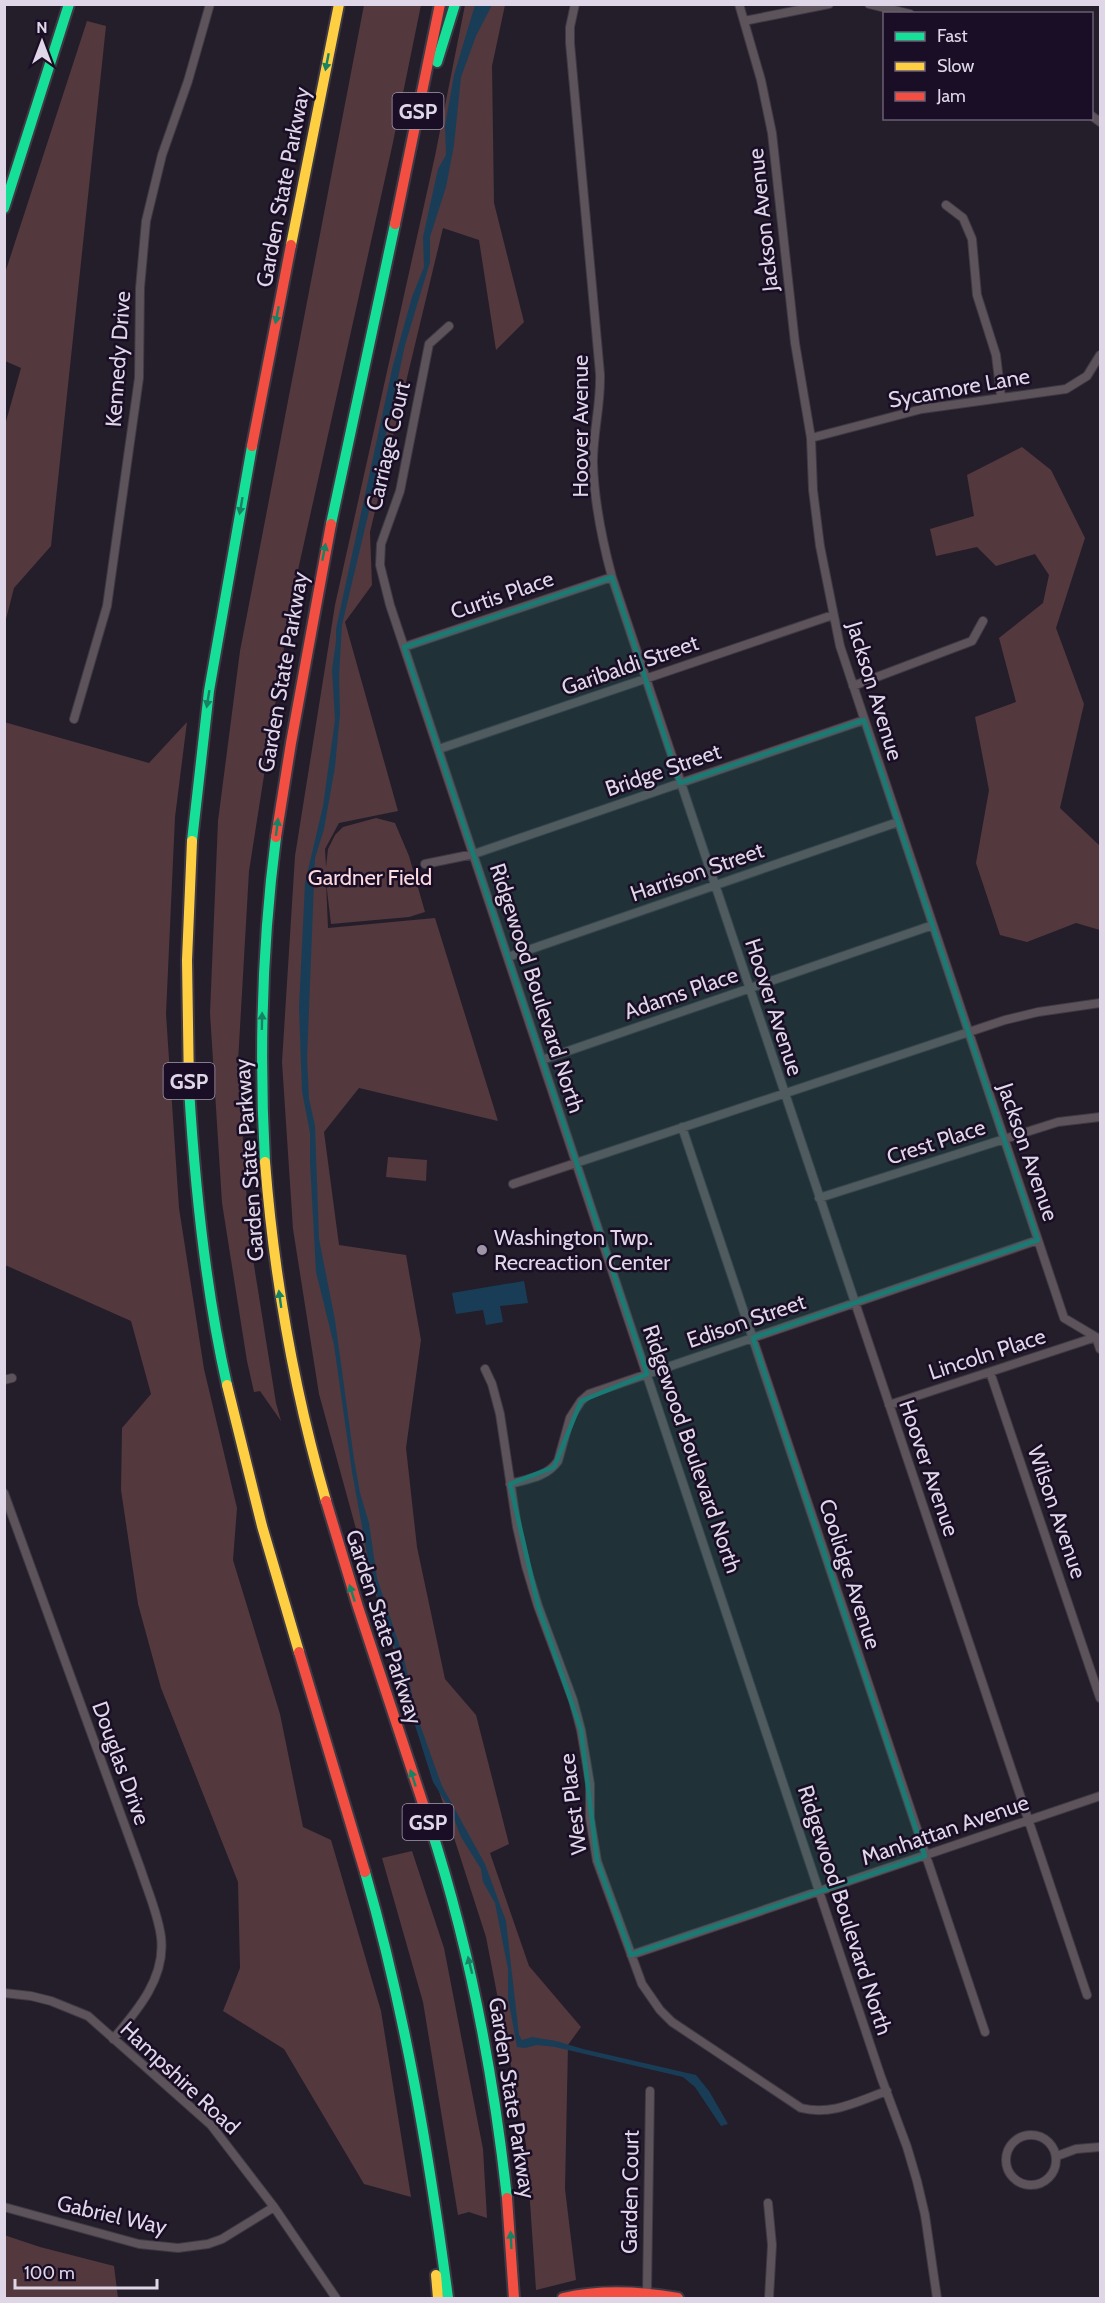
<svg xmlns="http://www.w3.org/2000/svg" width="1105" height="2303" font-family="Cabin,sans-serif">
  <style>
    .green { fill: #53383d }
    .water { fill: #1a3d57 }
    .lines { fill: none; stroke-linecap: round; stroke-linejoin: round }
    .street-casing { stroke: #3e3944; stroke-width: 10 }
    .fast-casing { stroke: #3e3944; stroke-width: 14 }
    .slow-casing { stroke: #3e3944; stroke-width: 14 }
    .jam-casing { stroke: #3e3944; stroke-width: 14 }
    .street { stroke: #5d535a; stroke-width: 8 }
    .fast { stroke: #16e098; stroke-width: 10 }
    .slow { stroke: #ffcf43; stroke-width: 10 }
    .jam { stroke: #f24e42; stroke-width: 10 }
    .oneway { fill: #188265 }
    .marked { fill: #197b74; fill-opacity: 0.2; stroke: #197b74; stroke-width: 4.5; stroke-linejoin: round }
    .poi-dot { fill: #9e96a6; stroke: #1a0e26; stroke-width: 2 }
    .labels { text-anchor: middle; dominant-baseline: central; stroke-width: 5; stroke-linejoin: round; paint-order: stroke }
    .shield { fill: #1a0e26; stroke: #a49bae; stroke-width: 1.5 }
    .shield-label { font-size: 21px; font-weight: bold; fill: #dfd7e8 }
    .street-label { font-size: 22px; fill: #dfd7e8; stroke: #1a0e26 }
    .park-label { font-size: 22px; fill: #fcdade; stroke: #1a0e26 }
    .poi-label { font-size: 22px; fill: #dfd7e8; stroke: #1a0e26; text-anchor: start }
  </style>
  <rect width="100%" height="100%" fill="#241e2a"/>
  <!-- green -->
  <path class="green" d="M 364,5 L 421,5 L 392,147 L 292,597 L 249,871 L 238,1062 L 249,1234 L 276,1403 L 281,1421 L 260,1391 L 254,1392 L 247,1361 L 222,1203 L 210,1013 L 218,821 L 240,651 Z
    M 465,5 L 505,5 L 492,66 L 494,203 L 524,322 L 496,350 L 479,240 L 443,228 L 370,532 L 372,585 L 345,622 L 398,811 L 339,823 L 325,849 L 326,867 L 328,849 L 335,835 L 343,827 L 376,818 L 395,823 L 409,856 L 425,912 L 409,917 L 331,924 L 326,882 L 328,928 L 435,918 L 498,1121 L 359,1088 L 324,1132 L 339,1245 L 406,1255 L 421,1340 L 406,1448 L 417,1547 L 445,1679 L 476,1715 L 509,1844 L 490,1853 L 529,1966 L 581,2027 L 568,2045 L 565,2189 L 576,2280 L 536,2290 L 526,2144 L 486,1937 L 364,1558 L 319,1394 L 293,1229 L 282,1062 L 295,856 L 335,605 L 435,156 Z
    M 87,21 L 106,26 L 51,546 L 14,588 L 5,623 L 5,425 L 21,368 L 5,361 L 5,273 Z
    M 1022,447 L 1051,470 L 1085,538 L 1056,628 L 1084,704 L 1060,808 L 1100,846 L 1100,930 L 1076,923 L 1027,942 L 1000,935 L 976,863 L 989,790 L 975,717 L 1016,702 L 999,638 L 1043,603 L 1049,575 L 1035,554 L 996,566 L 977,547 L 936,556 L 930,529 L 974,516 L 967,475 Z
    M 4,722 L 149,763 L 187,722 L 175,817 L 166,1014 L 179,1208 L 204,1369 L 237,1508 L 233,1560 L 280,1714 L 303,1827 L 331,1840 L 381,2011 L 411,2197 L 364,2184 L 284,2049 L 223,2011 L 240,1968 L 238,1882 L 161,1688 L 138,1604 L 121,1490 L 122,1428 L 151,1394 L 131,1321 L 5,1265 Z
    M 388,1157 L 427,1160 L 426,1181 L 386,1177 Z
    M 412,1851 L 444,1948 L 483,2149 L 487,2218 L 469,2212 L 458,2215 L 423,2002 L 382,1858 Z
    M 4,2235 L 40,2247 L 114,2266 L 118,2298 L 5,2298 Z"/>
  <!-- water -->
  <path class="water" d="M 475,5 L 492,5 L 476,36 L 461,77 L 454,145 L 446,187 L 430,237 L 430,262 L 405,345 L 375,486 L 342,625 L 339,676 L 340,714 L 335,767 L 324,829 L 315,858 L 307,1059 L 309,1099 L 315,1126 L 319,1239 L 335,1320 L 354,1459 L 360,1493 L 369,1523 L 377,1578 L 404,1659 L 417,1716 L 434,1764 L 442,1786 L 485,1864 L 506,1921 L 519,2035 L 522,2040 L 532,2037 L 556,2041 L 583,2049 L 696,2075 L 709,2091 L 728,2124 L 721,2126 L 695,2087 L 683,2077 L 555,2047 L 537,2045 L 525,2048 L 517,2047 L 508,1998 L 508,1969 L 495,1903 L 483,1882 L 481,1869 L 461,1837 L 451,1811 L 433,1782 L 408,1703 L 402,1669 L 372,1581 L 352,1472 L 334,1345 L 316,1272 L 310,1162 L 310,1133 L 302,1091 L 299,1007 L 305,883 L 323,806 L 335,720 L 332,670 L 336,641 L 336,629 L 393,365 L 412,297 L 424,267 L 423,237 L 438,169 L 446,155 L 445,126 L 454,75 Z
    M 524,1281 L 528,1303 L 500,1306 L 503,1322 L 486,1325 L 483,1310 L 456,1314 L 452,1293 Z"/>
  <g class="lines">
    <defs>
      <path id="street" d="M 575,4 L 570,27 L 570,43 L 600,374 C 601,405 593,432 593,462 C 594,500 602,540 612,577 L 1087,1995
        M 739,4 L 761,80 L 772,133 L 795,343 L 811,438 L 813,490 L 820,546 L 840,646 L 1064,1318 L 1096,1337 L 1100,1349
        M 869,4 L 910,14
        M 744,21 L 829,4
        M 1092,116 L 1100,122
        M 946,205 L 963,218 L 972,239 L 977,295 L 996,355 L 1001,397
        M 449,326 L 429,344 L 400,491 L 381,544 L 380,565 L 390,605 L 881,2077 L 907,2147 L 917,2181 L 925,2215 L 937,2298
        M 811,438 L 922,409 L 1066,389 L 1087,376 L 1100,355
        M 404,647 L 612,577
        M 853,686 L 972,641 L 983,621
        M 74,719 L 107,606 L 139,378 L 140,288 L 146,221 L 162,155 L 188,81 L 210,4
        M 439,749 L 833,615
        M 425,864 L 474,854 L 864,720
        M 508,957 L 898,822
        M 542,1060 L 933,925
        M 682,1127 L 985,2032
        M 513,1184 L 1005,1020 L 1038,1012 L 1100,1003
        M 819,1198 L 1058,1122 L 1100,1117
        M 485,1369 L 492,1384 L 500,1414 L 517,1527 L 526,1566 L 538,1606 L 573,1700 L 581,1730 L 590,1784 L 590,1818 L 597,1861 L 642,1984 L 660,2010 L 672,2022 L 801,2108 C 832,2116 858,2101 887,2091
        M 990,1372 L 1100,1698
        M 4,1380 L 12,1378
        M 889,1405 L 1096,1337
        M 510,1484 C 528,1479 547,1477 558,1461 L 570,1418 L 581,1401 L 589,1394 L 1038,1240
        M 4,1493 L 141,1870 C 148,1892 158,1914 161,1937 C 166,1977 138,2010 113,2039
        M 631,1955 L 1100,1796
        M 4,1993 L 31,1996 L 51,2001 L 88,2016 L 211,2125 L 274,2207 L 336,2298
        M1006 2160a25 25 0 1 1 50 0a25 25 0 1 1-50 0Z
        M 1057,2156 L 1076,2149 L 1100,2147
        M 768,2203 L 772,2245 L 769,2298
        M 4,2207 L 139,2244 L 178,2248 L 208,2244 L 222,2239 L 274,2207
        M 647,2293 L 650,2091"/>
      <path id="fast" d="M 437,62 L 455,4
        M 4,208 L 69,4
        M 331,524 L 395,224
        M 192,841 L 209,691 L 252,446
        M 189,1088 C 195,1188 205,1288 227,1385
        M 265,1162 C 259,1053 262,945 276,837
        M 429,1822 C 469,1945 493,2070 507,2198
        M 365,1872 C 405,2012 429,2154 448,2298"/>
      <path id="slow" d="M 291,245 L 339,4
        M 189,1088 L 187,960 L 192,841
        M 265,1162 C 274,1277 294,1390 326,1501
        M 227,1385 L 262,1526 L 299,1652
        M 436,2275 L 438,2298"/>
      <path id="jam" d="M 395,224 L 440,4
        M 252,446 L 291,245
        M 276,837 L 291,743 L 331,524
        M 326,1501 L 358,1607 L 429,1822
        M 299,1652 L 365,1872
        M 507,2198 L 514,2298
        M 563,2298 C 602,2289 639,2291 678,2298"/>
    </defs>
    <!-- street casing -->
    <use href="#street" class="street-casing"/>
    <!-- fast casing -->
    <use href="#fast" class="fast-casing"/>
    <!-- slow casing -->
    <use href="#slow" class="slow-casing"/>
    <!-- jam casing -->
    <use href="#jam" class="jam-casing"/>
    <!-- street -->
    <use href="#street" class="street"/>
    <!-- fast -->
    <use href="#fast" class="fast"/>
    <!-- slow -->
    <use href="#slow" class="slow"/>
    <!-- jam -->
    <use href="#jam" class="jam"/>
  </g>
  <!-- one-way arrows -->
  <defs><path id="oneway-solid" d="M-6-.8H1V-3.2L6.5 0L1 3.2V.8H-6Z" transform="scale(1.5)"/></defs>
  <g class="oneway">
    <use href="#oneway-solid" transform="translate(327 62) rotate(101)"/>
    <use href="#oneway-solid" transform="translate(277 315) rotate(101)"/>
    <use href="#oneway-solid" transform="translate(241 506) rotate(100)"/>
    <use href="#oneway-solid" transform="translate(324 552) rotate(-79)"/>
    <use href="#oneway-solid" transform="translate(208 699) rotate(99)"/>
    <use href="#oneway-solid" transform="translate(277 827) rotate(-83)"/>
    <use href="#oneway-solid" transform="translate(262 1021) rotate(-89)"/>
    <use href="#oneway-solid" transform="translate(280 1299) rotate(-98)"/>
    <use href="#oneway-solid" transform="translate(352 1593) rotate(-108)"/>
    <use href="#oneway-solid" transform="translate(413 1778) rotate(-108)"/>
    <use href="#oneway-solid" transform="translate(470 1965) rotate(-104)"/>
    <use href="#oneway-solid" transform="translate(511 2240) rotate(-93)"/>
  </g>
  <!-- marked area -->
  <path class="marked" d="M 612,577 L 680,783 L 864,720 L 1038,1240 L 753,1338 L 925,1856 L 631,1955 L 597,1861 L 581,1730 L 538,1606 L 510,1484 L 554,1467 L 581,1401 L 647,1374 L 404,647 Z"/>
  <!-- markers -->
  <circle class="poi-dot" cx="482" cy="1250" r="6"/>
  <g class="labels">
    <!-- shield labels -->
    <g class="shield">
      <rect x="392.5" y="93" width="51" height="36" rx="4.5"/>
      <rect x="163.5" y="1063" width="51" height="36" rx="4.5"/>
      <rect x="402.5" y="1804" width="51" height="36" rx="4.5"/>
    </g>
    <g class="shield-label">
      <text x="418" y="111">GSP</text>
      <text x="189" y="1081">GSP</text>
      <text x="428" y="1822">GSP</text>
    </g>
    <!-- street labels -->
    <g class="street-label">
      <text transform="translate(283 187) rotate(-79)">Garden State Parkway</text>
      <text transform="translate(763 220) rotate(-96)">Jackson Avenue</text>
      <text transform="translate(118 359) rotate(-86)">Kennedy Drive</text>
      <text transform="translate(959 388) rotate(-10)">Sycamore Lane</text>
      <text transform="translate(580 426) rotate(-90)">Hoover Avenue</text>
      <text transform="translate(388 446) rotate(-77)">Carriage Court</text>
      <text transform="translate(502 595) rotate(-19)">Curtis Place</text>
      <text transform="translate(630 665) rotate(-19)">Garibaldi Street</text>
      <text transform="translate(283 672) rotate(-80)">Garden State Parkway</text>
      <text transform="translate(875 691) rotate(73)">Jackson Avenue</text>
      <text transform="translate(663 770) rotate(-19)">Bridge Street</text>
      <text transform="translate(697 872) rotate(-19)">Harrison Street</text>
      <text transform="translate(537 988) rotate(72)">Ridgewood Boulevard North</text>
      <text transform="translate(681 993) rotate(-19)">Adams Place</text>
      <text transform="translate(774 1007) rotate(72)">Hoover Avenue</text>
      <text transform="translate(936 1142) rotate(-18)">Crest Place</text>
      <text transform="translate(1028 1152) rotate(71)">Jackson Avenue</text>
      <text transform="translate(249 1160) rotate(-94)">Garden State Parkway</text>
      <text transform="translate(746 1321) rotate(-19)">Edison Street</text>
      <text transform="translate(987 1354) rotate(-18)">Lincoln Place</text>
      <text transform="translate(692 1449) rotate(71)">Ridgewood Boulevard North</text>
      <text transform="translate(929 1468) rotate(71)">Hoover Avenue</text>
      <text transform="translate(1057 1512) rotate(71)">Wilson Avenue</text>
      <text transform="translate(850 1574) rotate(72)">Coolidge Avenue</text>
      <text transform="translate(384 1627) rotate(72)">Garden State Parkway</text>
      <text transform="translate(121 1763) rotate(70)">Douglas Drive</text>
      <text transform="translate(573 1804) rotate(-97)">West Place</text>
      <text transform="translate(945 1830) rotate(-19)">Manhattan Avenue</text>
      <text transform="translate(845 1910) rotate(72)">Ridgewood Boulevard North</text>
      <text transform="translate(180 2078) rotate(43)">Hampshire Road</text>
      <text transform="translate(512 2098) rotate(81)">Garden State Parkway</text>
      <text transform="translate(630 2192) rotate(-89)">Garden Court</text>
      <text transform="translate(112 2215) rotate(13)">Gabriel Way</text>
    </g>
    <!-- park labels -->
    <g class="park-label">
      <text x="370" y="877">Gardner Field</text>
    </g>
    <!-- poi labels -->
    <g class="poi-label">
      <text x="494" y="1237">Washington Twp.<tspan x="494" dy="25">Recreaction Center</tspan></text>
    </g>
  </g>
  <!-- border -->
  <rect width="1105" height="2303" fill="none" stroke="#dfd7e8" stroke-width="12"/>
  <!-- legend -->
  <rect x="883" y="12" width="210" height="108" fill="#1a0e26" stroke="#695e74" stroke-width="1.5"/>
  <rect x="895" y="32" width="30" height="9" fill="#16e098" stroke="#695e74" stroke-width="1.5"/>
  <text x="937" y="42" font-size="18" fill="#dfd7e8">Fast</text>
  <rect x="895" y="62" width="30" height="9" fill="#ffcf43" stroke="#695e74" stroke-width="1.5"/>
  <text x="937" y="72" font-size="18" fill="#dfd7e8">Slow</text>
  <rect x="895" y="92" width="30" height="9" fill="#f24e42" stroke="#695e74" stroke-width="1.5"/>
  <text x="937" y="102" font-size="18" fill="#dfd7e8">Jam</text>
  <!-- north arrow -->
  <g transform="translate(42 42)" stroke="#1a0e26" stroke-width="4.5" paint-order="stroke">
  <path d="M0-4.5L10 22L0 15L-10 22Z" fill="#dfd7e8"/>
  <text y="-9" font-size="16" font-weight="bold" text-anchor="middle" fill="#dfd7e8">N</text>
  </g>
  <!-- scale -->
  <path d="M15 2279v9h142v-9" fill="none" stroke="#dfd7e8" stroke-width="3"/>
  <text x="24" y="2279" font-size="18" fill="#dfd7e8" stroke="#1a0e26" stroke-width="4.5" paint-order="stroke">100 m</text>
</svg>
